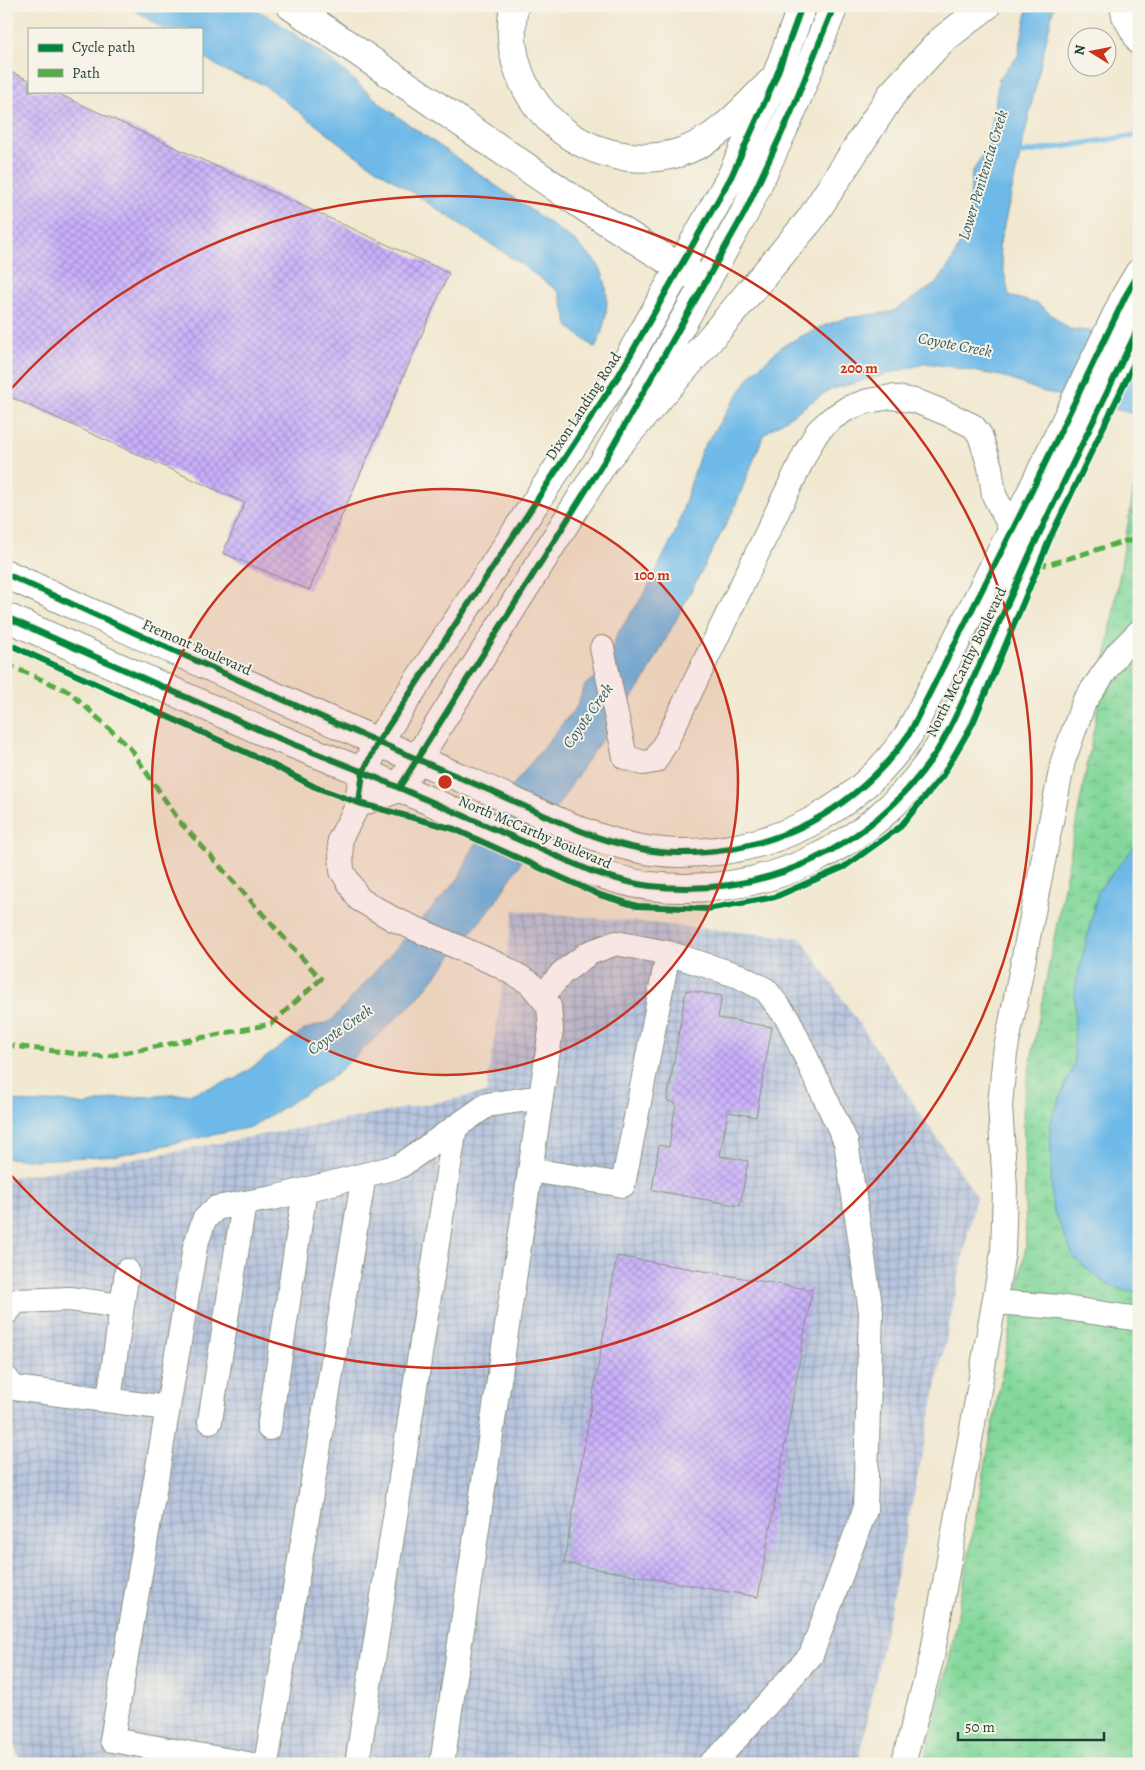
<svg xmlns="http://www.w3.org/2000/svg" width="1145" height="1770" font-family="Alegreya,serif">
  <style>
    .industrial { fill: url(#industrial-grid) }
    .wetland { fill: url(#wetland-marsh); stroke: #528a68 }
    .water { fill: #6eb9e8; stroke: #467b8e }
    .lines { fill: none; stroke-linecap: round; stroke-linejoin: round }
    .stream { stroke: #6eb9e8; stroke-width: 5.5 }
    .building { fill: url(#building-cross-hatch) }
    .minor-casing { stroke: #889282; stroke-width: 26 }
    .major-casing { stroke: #889282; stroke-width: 30 }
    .highway-casing { stroke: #889282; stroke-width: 30 }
    .minor { stroke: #fff; stroke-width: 24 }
    .major { stroke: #fff; stroke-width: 28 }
    .highway { stroke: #fff; stroke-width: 28 }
    .quiet { stroke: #52ad45; stroke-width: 5; stroke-dasharray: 10 5; stroke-linecap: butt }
    .cycleway-casing { stroke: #f7f3e8; stroke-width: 9 }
    .cycleway { stroke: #00873e; stroke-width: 6 }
    .ring { fill: none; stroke: #c8321e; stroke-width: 2.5 }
    .labels { text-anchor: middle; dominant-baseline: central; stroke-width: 4; stroke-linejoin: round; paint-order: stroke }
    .street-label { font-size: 15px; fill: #1f3d34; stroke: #f7f3e8 }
    .water-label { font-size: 16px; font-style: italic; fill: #335c61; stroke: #f7f3e8 }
    .centre { fill: #c8321e; stroke: #f7f3e8; stroke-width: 2.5 }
    .ring-label { font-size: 15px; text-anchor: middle; font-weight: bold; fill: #c8321e; stroke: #f7f3e8; stroke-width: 4; stroke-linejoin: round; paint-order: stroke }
  </style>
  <defs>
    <pattern id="industrial-grid" width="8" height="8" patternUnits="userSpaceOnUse" patternTransform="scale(1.25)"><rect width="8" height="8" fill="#b8c5de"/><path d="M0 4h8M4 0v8" fill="none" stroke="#95a1b5"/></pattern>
    <pattern id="wetland-marsh" width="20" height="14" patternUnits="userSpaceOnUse" patternTransform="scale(1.25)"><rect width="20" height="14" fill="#84d89b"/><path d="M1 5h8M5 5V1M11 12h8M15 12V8" fill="none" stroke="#72ba86"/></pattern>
    <pattern id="building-cross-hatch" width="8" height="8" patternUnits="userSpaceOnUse" patternTransform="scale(1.25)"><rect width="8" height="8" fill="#c9b0fb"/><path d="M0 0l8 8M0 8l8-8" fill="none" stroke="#a390cc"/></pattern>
  </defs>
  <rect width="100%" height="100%" fill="#f7f3e8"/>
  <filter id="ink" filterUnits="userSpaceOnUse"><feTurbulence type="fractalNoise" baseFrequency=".02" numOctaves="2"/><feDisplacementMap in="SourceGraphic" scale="10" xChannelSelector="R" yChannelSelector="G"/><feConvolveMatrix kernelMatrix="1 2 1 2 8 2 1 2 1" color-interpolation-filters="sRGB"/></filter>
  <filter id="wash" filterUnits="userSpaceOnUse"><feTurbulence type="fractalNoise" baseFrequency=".0096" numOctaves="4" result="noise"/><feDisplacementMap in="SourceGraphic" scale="20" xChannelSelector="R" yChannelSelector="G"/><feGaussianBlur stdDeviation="1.12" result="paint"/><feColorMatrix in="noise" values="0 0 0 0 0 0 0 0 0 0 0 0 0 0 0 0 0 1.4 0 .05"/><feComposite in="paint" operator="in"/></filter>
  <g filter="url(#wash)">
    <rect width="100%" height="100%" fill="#f1e8d0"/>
    <!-- industrial -->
    <path class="industrial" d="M 514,910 L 801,938 L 976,1195 L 858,1764 L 22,1764 L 6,1727 L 6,1178 L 144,1157 L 486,1093 Z"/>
    <!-- wetland -->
    <path class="wetland" d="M 1139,457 L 1139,1764 L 923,1764 L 948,1667 L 1026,1245 L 1023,1102 L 1095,724 Z"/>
    <!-- water -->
    <path class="water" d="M 128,6 L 248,6 L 268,16 L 327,57 L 387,109 L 576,242 C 583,250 595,259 600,268 C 612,292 607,325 595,348 L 569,327 L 559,292 L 521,264 L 351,152 L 263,84 L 225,71 L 201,55 L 201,29 L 163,29 Z
      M 1028,6 L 1054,6 L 999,247 L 1009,296 L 1038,304 L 1069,329 L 1127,335 L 1139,342 L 1139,415 L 1041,391 L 1001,376 L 927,363 L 829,390 L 764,434 L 734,509 L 645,679 L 586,762 L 494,904 L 416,1000 L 334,1076 L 251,1127 L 118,1155 L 36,1160 L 6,1158 L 6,1099 L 30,1103 L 62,1101 L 85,1105 L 117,1098 L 190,1094 L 236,1079 L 304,1030 L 331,1021 L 459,878 L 469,855 L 514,784 L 577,706 L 585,685 L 603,671 L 618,633 L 646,591 L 676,531 L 701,451 L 750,376 L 782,346 L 818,328 L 846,318 L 892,312 L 937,283 L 952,261 L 968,226 L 972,173 L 989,143 L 999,78 L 1018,56 Z
      M 1139,841 L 1139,1292 L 1129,1292 L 1110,1285 L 1098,1278 L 1074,1258 L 1052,1207 L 1050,1123 L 1074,1064 L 1075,989 L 1098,891 Z"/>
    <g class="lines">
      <!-- stream -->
      <path class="stream" d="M 1015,154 L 1139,135"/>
    </g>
    <g id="blocks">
      <!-- building -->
      <path class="building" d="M 6,70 L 29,80 L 29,91 L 52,91 L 449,273 L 309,590 L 223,553 L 245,503 L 6,395 Z
        M 686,990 L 722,996 L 718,1018 L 772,1027 L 756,1117 L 728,1112 L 720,1156 L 748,1161 L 740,1206 L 652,1190 L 659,1145 L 669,1147 L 676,1103 L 667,1101 Z
        M 617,1256 L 812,1290 L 758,1597 L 564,1563 Z"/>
    </g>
  </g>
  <g filter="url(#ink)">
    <use href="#blocks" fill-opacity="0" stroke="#889282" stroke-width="1"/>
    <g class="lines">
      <defs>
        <path id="minor" d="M 1122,6 L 1124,16 L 1139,43
          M 602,648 L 625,757 L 643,763 L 655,761 L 668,738 L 808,448 L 818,431 L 831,419 L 848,408 L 868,401 L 891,397 L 916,401 L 948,414 L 973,426 L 980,435 L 990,467 L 994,495 L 1012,530
          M 359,803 L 340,839 L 342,871 L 359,899 L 393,919 L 499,965 L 530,983 L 549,1006 L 551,1030 L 442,1764
          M 542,997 L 562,973 L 589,953 L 616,943 L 668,953 L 739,976 L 766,990 L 788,1019 L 846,1142 L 871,1312 L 865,1510 L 811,1655 L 722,1754 L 710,1764
          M 531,1170 L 623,1185 L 668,953
          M 994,1302 L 1059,1307 L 1139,1319
          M 122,1306 L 127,1271
          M 6,1313 L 17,1301 L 70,1299 L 122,1306 L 109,1400
          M 6,1378 L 14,1388 L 167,1408
          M 210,1421 L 244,1203
          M 269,1428 L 305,1190
          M 248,1764 L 112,1740 L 195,1247 L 204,1220 L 216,1208 L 273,1198 L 400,1166 L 487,1105 L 541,1097
          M 266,1764 L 364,1175
          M 357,1764 L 455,1127
          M 903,1764 L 932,1657 L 1003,1252 L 1005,1189 L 1000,1105 L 1005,1053 L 1063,761 L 1084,702 L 1118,653 L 1139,632"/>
        <path id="major" d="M 802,6 L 776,77 L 731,177 L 619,375 L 378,742 L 363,772 L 359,803 L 399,788 L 605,460 L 745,212 L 791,113 L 834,6
          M 6,574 C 162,645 317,717 475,784 C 539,811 607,852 678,853 C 773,854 856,811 909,734 L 1025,505 L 1126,295 L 1139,273
          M 6,617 L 273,736 L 363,772 L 591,871 C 610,877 630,884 650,886 C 764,899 871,849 935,754 C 950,731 961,705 972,681 C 991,640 1010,599 1028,558 C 1064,480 1102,404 1139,326"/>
        <path id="highway" d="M 291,6 L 589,210 L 680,268 L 706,282
          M 514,6 C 496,101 587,178 678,153 C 719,141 747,105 776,77
          M 605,460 L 710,339 L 810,220 L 892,94 L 941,41 L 986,6"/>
      </defs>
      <!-- minor casing -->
      <use href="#minor" class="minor-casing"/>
      <!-- major casing -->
      <use href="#major" class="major-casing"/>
      <!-- highway casing -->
      <use href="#highway" class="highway-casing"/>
      <!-- minor -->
      <use href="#minor" class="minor"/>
      <!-- major -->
      <use href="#major" class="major"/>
      <!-- highway -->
      <use href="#highway" class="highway"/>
      <!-- quiet -->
      <path class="quiet" d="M 1037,563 L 1047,565 L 1125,541 L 1139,541
        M 6,664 L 70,692 L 130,748 L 180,822 L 321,979 L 271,1024 L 103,1057 L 6,1045"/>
      <defs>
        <path id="cycleway" d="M 6,574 C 162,645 317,717 475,784 C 539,811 607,852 678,853 C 773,854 856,811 909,734 L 1025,505 L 1126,295 L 1139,273
          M 6,617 L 273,736 L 363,772 L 591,871 C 610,877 630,884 650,886 C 764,899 871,849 935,754 C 950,731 961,705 972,681 C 991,640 1010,599 1028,558 C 1064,480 1102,404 1139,326
          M 6,643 L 265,761 L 315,787 L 359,803 L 454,829 L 600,895 L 637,906 L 707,909 L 775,897 L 844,867 L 900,827 L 943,775 L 973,723 L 1051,536 L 1139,353
          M 399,788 L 605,460 L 745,212 L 791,113 L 834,6
          M 359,803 L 363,772 L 378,742 L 619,375 L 731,177 L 776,77 L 802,6"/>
      </defs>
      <!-- cycleway casing -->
      <use href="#cycleway" class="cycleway-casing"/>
      <!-- cycleway -->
      <use href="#cycleway" class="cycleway"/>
    </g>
  </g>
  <!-- distance rings -->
  <circle cx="445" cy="782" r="293" fill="#c8321e" fill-opacity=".12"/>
  <g class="ring">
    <circle cx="445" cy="782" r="293"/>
    <path d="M10 390A586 586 0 1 1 10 1174"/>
  </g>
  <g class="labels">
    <!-- street labels -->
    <g class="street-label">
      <text transform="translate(583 406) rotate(-57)">Dixon Landing Road</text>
      <text transform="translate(197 647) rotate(24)">Fremont Boulevard</text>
      <text transform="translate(966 662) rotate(-64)">North McCarthy Boulevard</text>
      <text transform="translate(535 832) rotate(23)">North McCarthy Boulevard</text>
    </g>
    <!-- water labels -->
    <g class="water-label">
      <text transform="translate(983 175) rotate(-73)">Lower Penitencia Creek</text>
      <text transform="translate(955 345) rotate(11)">Coyote Creek</text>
      <text transform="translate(588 716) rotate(-55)">Coyote Creek</text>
      <text transform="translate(340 1030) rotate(-35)">Coyote Creek</text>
    </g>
  </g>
  <circle cx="445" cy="782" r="8" class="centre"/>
  <g class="ring-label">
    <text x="859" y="373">200 m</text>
    <text x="652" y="580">100 m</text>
  </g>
  <!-- margin -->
  <rect width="1145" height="1770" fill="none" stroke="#f7f3e8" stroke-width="25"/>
  <!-- legend -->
  <rect x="28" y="28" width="175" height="65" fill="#f7f3e8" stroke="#a1aaa0"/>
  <rect x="38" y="44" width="25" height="8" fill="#00873e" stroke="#a1aaa0"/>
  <text x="72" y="52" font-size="15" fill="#1f3d34">Cycle path</text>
  <rect x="38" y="69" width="25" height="8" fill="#52ad45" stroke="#a1aaa0"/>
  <text x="72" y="78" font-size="15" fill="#1f3d34">Path</text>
  <!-- north arrow -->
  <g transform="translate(1092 52) rotate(280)"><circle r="24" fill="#f7f3e8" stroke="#a1aaa0"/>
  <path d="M0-4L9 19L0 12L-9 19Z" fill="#c8321e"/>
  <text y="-8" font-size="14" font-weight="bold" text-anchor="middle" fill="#1f3d34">N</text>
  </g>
  <!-- scale -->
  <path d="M958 1732v8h146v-8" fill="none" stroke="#1f3d34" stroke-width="2.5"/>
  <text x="965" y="1732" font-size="15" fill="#1f3d34" stroke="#f7f3e8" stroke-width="4" paint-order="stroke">50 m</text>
</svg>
